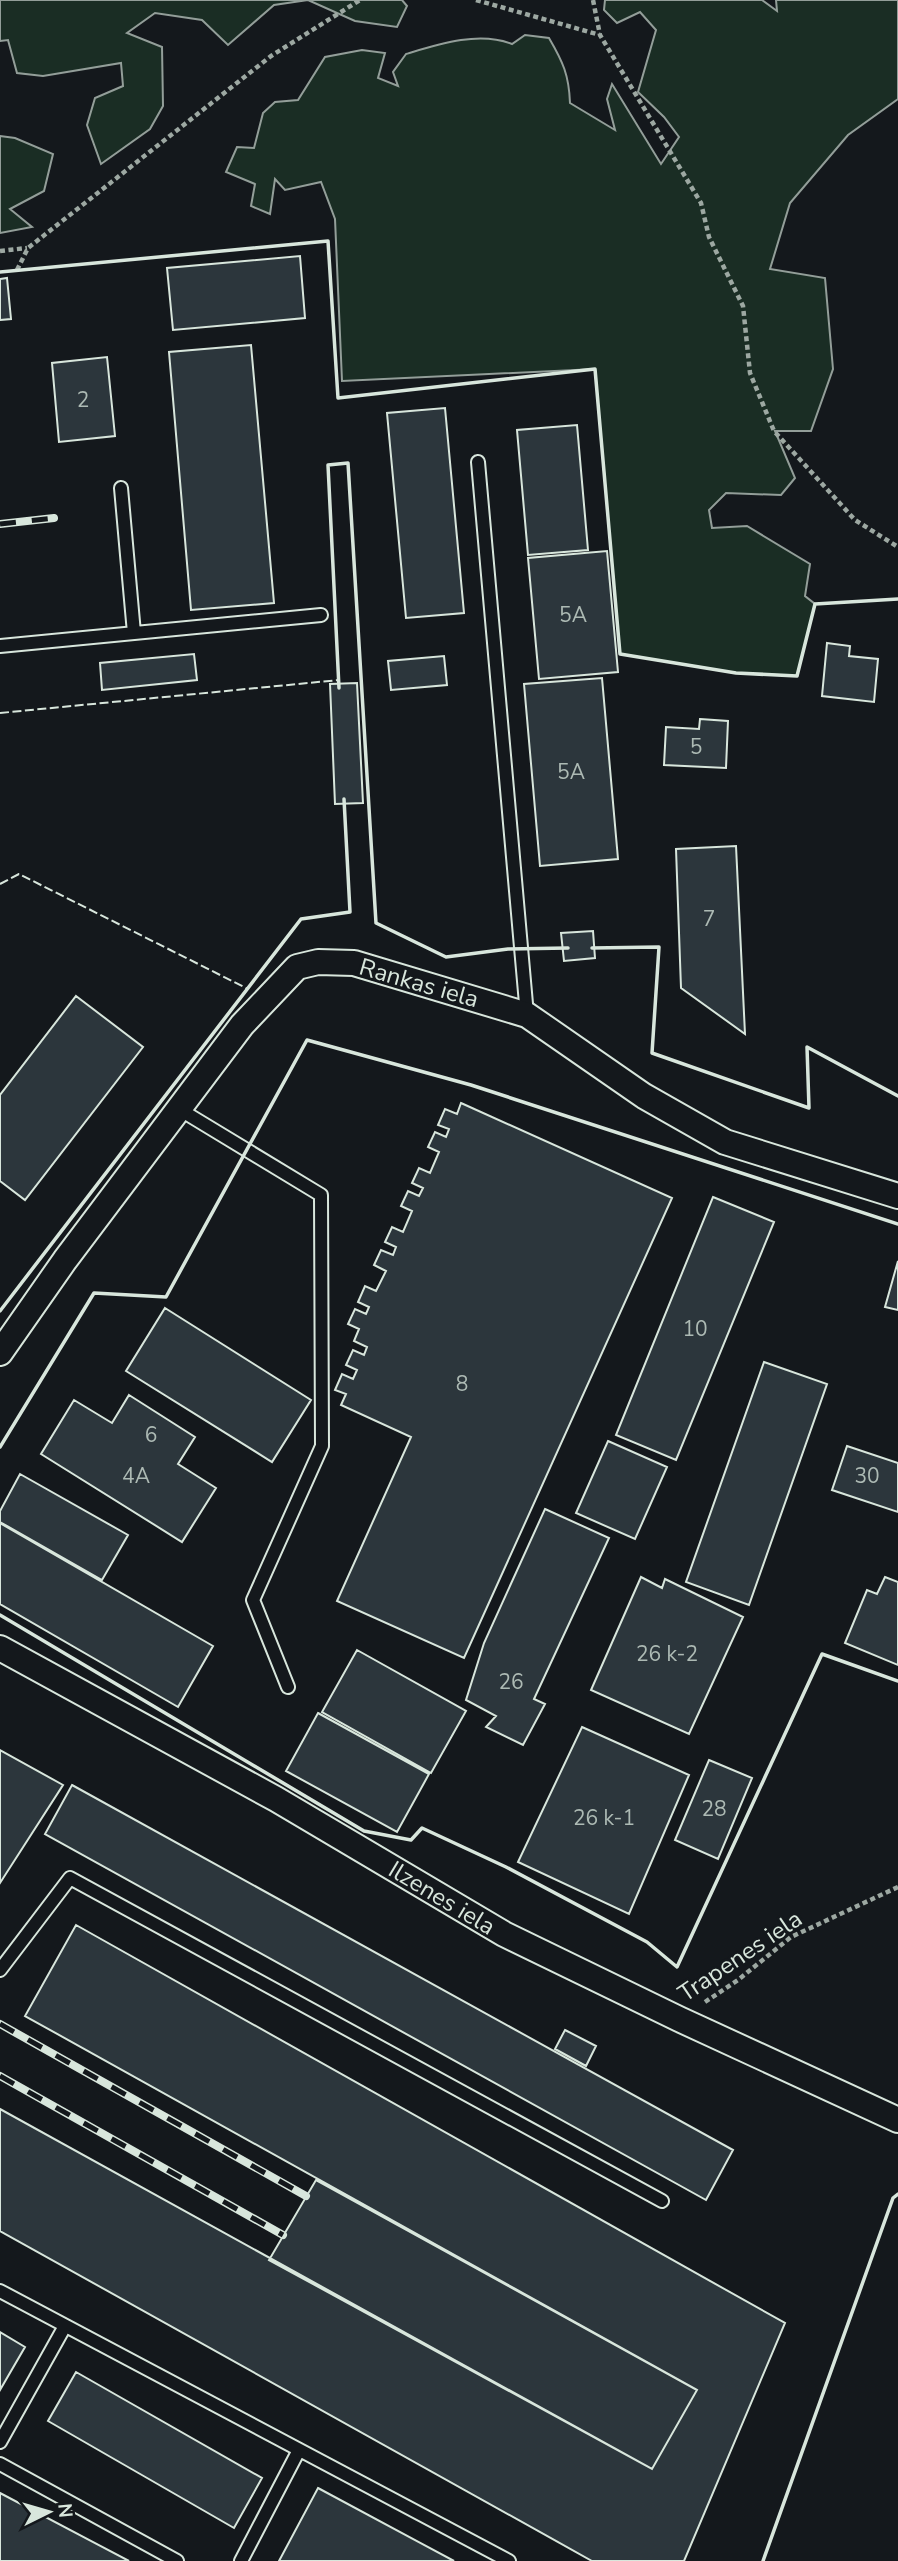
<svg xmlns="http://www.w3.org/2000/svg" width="898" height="2561" font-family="'Nunito Sans',sans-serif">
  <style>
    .green { fill: #1a2d24; stroke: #939e99; stroke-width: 2 }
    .building { fill: #2c363c; stroke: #d8e6dc; stroke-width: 2 }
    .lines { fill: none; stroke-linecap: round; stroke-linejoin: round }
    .service-casing { stroke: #d8e6dc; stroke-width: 16 }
    .minor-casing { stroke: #d8e6dc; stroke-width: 28 }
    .path { stroke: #9da8a2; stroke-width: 4.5; stroke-dasharray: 5 3.5; stroke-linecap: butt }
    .service { stroke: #14181c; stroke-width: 12 }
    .minor { stroke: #14181c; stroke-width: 24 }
    .rail-casing { stroke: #d8e6dc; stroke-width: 8 }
    .rail { stroke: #14181c; stroke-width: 5; stroke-dasharray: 16; stroke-linecap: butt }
    .fence { stroke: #d8e6dc; stroke-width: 2; stroke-dasharray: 9 3.5; stroke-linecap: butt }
    .wall { stroke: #d8e6dc; stroke-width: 3.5 }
    .labels { text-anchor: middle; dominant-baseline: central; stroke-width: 5; stroke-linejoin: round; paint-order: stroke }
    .number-label { font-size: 21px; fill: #adbab4 }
    .street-label { font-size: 24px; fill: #d8e6dc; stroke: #14181c }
  </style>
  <rect width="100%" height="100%" fill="#14181c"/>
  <!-- green -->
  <path class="green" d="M 0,0 L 402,0 L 407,6 L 397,27 L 355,21 L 308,0 L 274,5 L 228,45 L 202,20 L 155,13 L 127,33 L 162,47 L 163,106 L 150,129 L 101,164 L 87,125 L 95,98 L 123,86 L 121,63 L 43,76 L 17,73 L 8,40 L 0,41 Z
    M 605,0 L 762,0 L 777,11 L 776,0 L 898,0 L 898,99 L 848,135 L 790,203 L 770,269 L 825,278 L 833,369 L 811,431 L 775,431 L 795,478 L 781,495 L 726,493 L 709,510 L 712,528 L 747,526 L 810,564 L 805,596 L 815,604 L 797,676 L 736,673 L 620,654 L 595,369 L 342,381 L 335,219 L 321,182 L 285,190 L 275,179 L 270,214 L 251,206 L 255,184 L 226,172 L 237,147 L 254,148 L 263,113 L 275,102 L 298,100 L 325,57 L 362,50 L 385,53 L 378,78 L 398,86 L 393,72 L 406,54 C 439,44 479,31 512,44 L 525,35 L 549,38 C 563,62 569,75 570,103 L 615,130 L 607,99 L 612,84 L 661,164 L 679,137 L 664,117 L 638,92 L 656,30 L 640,12 L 617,23 L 604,10 Z
    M 0,136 L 15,138 L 53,154 L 44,191 L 10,209 L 32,227 L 0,233 Z"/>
  <!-- building -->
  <path class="building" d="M 300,256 L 305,318 L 173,330 L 167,268 Z
    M 7,278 L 11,319 L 0,320 L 0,279 Z
    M 251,345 L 274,603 L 191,610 L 169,352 Z
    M 107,357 L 115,436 L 59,442 L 52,363 Z
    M 445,408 L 464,613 L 406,618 L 387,413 Z
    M 577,425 L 588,550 L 528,555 L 517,430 Z
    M 607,551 L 618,672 L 539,679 L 528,558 Z
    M 827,643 L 850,646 L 849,656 L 878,659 L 874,702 L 822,696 Z
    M 194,654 L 197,680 L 102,690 L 100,663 Z
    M 444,656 L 447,685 L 391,690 L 388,661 Z
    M 602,678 L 618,859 L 540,866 L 524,684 Z
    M 357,683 L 363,803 L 335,804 L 330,684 Z
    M 700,719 L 728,721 L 726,768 L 664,765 L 666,727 L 699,729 Z
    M 736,846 L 745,1034 L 681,988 L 676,849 Z
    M 593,931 L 595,958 L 564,961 L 561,933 Z
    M 76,996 L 143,1047 L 25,1200 L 0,1181 L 0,1095 Z
    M 461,1103 L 672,1198 L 464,1658 L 337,1601 L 411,1437 L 341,1405 L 346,1394 L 335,1390 L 342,1374 L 353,1379 L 357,1370 L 346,1365 L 353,1350 L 364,1355 L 367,1347 L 354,1341 L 359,1329 L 348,1324 L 355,1309 L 366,1314 L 369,1307 L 358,1302 L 365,1286 L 376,1291 L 386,1271 L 374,1265 L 381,1250 L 393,1255 L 396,1247 L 385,1242 L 392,1227 L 403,1232 L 412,1211 L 401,1206 L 408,1191 L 419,1196 L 423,1188 L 412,1183 L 419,1168 L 430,1173 L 439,1152 L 428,1147 L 435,1132 L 446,1137 L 449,1129 L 438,1125 L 445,1109 L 457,1114 Z
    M 713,1197 L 774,1222 L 676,1460 L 616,1435 Z
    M 898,1261 L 898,1310 L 885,1307 Z
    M 165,1308 L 311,1400 L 272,1462 L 126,1371 Z
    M 764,1362 L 827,1384 L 749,1605 L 686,1582 Z
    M 129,1395 L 195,1437 L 178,1464 L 216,1488 L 182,1542 L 41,1454 L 74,1400 L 112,1423 Z
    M 608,1441 L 667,1467 L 635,1539 L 576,1513 Z
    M 847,1446 L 898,1463 L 898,1512 L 832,1490 Z
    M 20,1474 L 128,1535 L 102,1580 L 0,1522 L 0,1511 Z
    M 545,1509 L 609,1538 L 534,1699 L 545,1704 L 523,1745 L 486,1727 L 496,1716 L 466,1700 L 484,1643 Z
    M 0,1523 L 213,1646 L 178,1707 L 0,1604 Z
    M 641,1577 L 662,1588 L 665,1579 L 743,1617 L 689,1734 L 591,1690 Z
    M 885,1577 L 898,1582 L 898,1665 L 845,1643 L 867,1590 L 877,1594 Z
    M 357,1650 L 466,1711 L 431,1773 L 322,1712 Z
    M 318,1713 L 429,1774 L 397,1832 L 286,1771 Z
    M 582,1727 L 689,1775 L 629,1914 L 518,1862 Z
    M 0,1750 L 63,1785 L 0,1883 Z
    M 709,1760 L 752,1778 L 718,1859 L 675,1840 Z
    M 72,1785 L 733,2150 L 706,2200 L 45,1834 Z
    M 76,1925 L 785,2323 L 684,2561 L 592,2561 L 0,2231 L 0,2109 L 652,2469 L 697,2390 L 25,2016 Z
    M 565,2030 L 596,2046 L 586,2066 L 555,2049 Z
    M 316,2180 L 697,2390 L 652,2469 L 269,2260 Z
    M 0,2332 L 25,2347 L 0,2390 Z
    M 76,2372 L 262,2478 L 234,2528 L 48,2421 Z
    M 318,2488 L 454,2561 L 279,2561 Z
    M 0,2493 L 129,2561 L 0,2561 Z"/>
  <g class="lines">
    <defs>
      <path id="service" d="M 478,462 L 527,1015
        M 121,488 L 134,633
        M 0,646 L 321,615
        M 179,1109 L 321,1195 L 322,1446 L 253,1600 L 288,1687
        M 0,1970 L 70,1878 L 662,2201
        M 0,2291 L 509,2561
        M 0,2442 L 65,2326
        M 0,2464 L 177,2561
        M 241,2561 L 299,2450"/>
      <path id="minor" d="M 0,1353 L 65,1260 L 242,1025 L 297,967 L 318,962 L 354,963 L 527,1015 L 644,1096 L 725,1142 L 898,1196
        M 0,1648 L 276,1799 L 504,1934 L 679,2019 L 898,2120"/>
    </defs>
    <!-- service casing -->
    <use href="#service" class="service-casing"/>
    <!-- minor casing -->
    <use href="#minor" class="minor-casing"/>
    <!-- path -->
    <path class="path" d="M 476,0 L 600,35
      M 593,0 L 600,35 L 701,203 L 709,237 L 743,306 L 750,373 L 774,431 L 855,520 L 898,547
      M 0,251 L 27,248
      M 17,270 L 28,248 L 271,56 L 360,0
      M 705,2002 L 738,1980 L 791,1937 L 898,1887"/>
    <!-- service -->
    <use href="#service" class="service"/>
    <!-- minor -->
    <use href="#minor" class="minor"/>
    <defs>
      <path id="rail" d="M 0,524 L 54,518
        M 0,2024 L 306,2196
        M 0,2076 L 283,2235"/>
    </defs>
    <!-- rail casing -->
    <use href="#rail" class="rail-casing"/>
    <!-- rail -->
    <use href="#rail" class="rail"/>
    <!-- fence -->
    <path class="fence" d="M 0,713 L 339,680
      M 0,884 L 19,874 L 248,989"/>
    <!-- wall -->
    <path class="wall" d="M 0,272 L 328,241 L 338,398 L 595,369 L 620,654 L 736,673 L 797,676 L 815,604 L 898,599
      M 339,688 L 328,465 L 348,463 L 376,923 L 446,957 L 508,949 L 568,948
      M 592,948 L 659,947 L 652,1053 L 809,1108 L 807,1047 L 898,1096
      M 0,1311 L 301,919 L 350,912 L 344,799
      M 0,1447 L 94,1293 L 166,1297 L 307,1040 L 471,1085 L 898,1224
      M 0,1615 L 364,1831 L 411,1840 L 422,1828 L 506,1867 L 647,1942 L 677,1967 L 822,1654 L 898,1681
      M 763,2561 L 893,2198 L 898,2194"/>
  </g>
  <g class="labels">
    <!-- number labels -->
    <g class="number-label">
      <text x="83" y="400">2</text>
      <text x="573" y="615">5A</text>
      <text x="696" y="747">5</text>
      <text x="571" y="772">5A</text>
      <text x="709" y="919">7</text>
      <text x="695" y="1329">10</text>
      <text x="462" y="1384">8</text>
      <text x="151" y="1435">6</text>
      <text x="136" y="1476">4A</text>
      <text x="867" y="1476">30</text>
      <text x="667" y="1654">26 k-2</text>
      <text x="511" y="1682">26</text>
      <text x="714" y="1809">28</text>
      <text x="604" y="1818">26 k-1</text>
    </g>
    <!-- street labels -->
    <g class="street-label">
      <text transform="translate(419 983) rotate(16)">Rankas iela</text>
      <text transform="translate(442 1898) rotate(31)">Ilzenes iela</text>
      <text transform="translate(740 1956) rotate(-34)">Trapenes iela</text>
    </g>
  </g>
  <!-- north arrow -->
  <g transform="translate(49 2512) rotate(85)" stroke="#14181c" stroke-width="5" paint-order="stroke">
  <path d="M0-5L12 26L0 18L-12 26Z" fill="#d8e6dc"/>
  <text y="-10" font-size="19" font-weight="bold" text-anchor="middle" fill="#d8e6dc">N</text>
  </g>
</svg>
